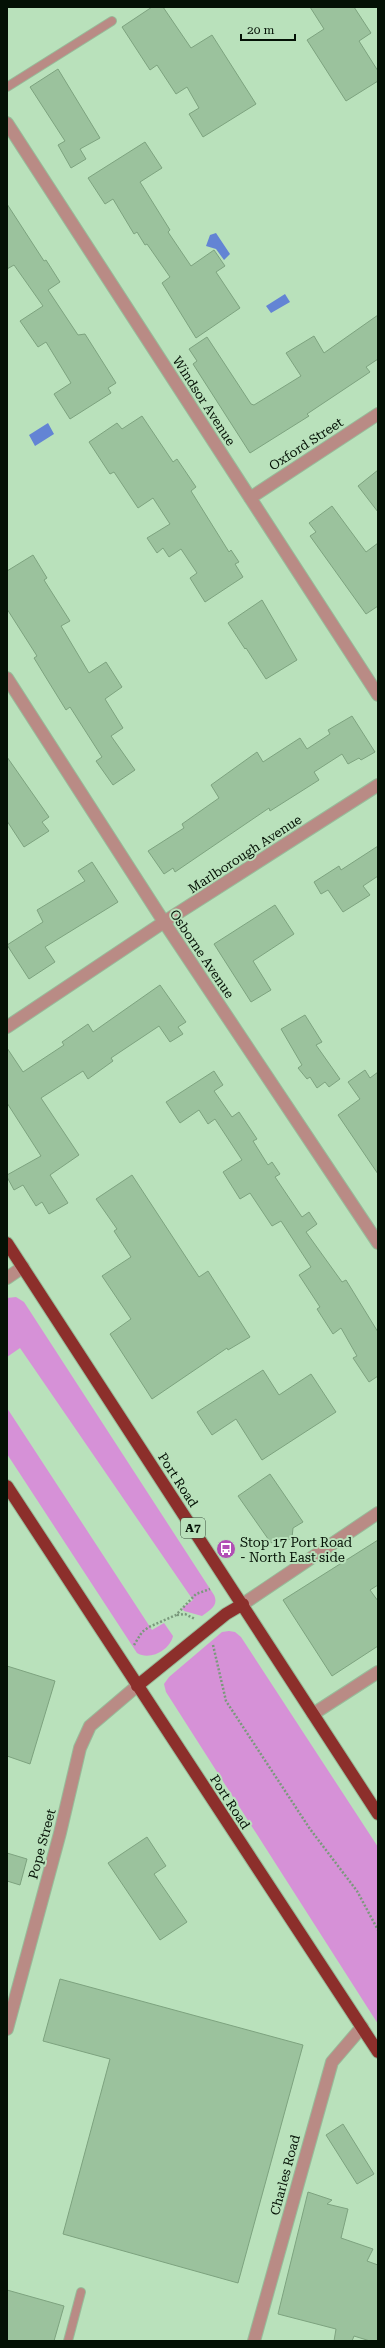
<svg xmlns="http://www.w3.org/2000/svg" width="385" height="2348" font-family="'Roboto Serif',serif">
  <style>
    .green { fill: #d691d7 }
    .water { fill: #6384d4 }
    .building { fill: #9bc29d; stroke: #7da37f }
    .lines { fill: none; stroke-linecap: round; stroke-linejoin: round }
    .lane-casing { stroke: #98bc9a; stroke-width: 10 }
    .street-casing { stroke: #98bc9a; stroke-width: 14 }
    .highway-casing { stroke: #98bc9a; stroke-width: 14 }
    .path { stroke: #7a997c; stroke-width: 2.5; stroke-dasharray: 2 2; stroke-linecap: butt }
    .lane { stroke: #b98b85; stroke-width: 8 }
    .street { stroke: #b98b85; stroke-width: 12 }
    .highway { stroke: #8c2f2b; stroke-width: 12 }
    .labels { text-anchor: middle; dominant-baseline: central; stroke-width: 4; stroke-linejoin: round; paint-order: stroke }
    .shield { fill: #b9e1bb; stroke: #3a4f3c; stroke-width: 1 }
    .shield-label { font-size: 12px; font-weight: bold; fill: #041105 }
    .street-label { font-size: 13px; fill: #041105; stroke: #b9e1bb }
    .poi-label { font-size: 13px; fill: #041105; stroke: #b9e1bb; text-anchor: start }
  </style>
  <rect width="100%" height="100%" fill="#b9e1bb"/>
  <!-- green -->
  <path class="green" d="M 16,1297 L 24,1302 L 214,1595 C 219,1606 210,1610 202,1616 L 184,1611 L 182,1608 L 193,1600 L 20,1348 L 7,1357 L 7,1298 Z
    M 7,1408 L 152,1630 L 164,1623 L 173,1636 C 170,1650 150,1661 137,1653 L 7,1454 Z
    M 229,1631 L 235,1632 L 241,1637 L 378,1847 L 378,2024 L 166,1692 L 164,1684 L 169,1677 L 222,1632 Z"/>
  <!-- water -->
  <path class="water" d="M 216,233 L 230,254 L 224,260 L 216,249 L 206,246 L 210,235 Z
    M 285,294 L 290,302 L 271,313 L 266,306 Z
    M 48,423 L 54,434 L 35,446 L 29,435 Z"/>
  <!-- building -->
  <path class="building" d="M 152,7 L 163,7 L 191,48 L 212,35 L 256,104 L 203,137 L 189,114 L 199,108 L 187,87 L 176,94 L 157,65 L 150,70 L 122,27 Z
    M 310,7 L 354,7 L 371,33 L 359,41 L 378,71 L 378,81 L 346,101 L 307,40 L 324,29 Z
    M 58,69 L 100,138 L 80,149 L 86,159 L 71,168 L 58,145 L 65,141 L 30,87 Z
    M 145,142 L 162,168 L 140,182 L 170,230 L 168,232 L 191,266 L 214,250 L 225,266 L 216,272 L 240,308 L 196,338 L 162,283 L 170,277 L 147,244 L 145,245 L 137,232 L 134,234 L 113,199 L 105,204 L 88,178 Z
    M 7,204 L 44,261 L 46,260 L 60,282 L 48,290 L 78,335 L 85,334 L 116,383 L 108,388 L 111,393 L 70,419 L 54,394 L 71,383 L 46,342 L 38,347 L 20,321 L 43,306 L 14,265 L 7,269 Z
    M 378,315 L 378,359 L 366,367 L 370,372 L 307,414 L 309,416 L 250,453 L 193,364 L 197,361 L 189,349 L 207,337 L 251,404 L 254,405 L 301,376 L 286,353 L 314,336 L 324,353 Z
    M 142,416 L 173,462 L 177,459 L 196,487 L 191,491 L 229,552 L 231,550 L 239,562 L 235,564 L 243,577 L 205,602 L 190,578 L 197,573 L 181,549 L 169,557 L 163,548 L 157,553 L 147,538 L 170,524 L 153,498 L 138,508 L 114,472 L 110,474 L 89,442 L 117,423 L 122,429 Z
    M 378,470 L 378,512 L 358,486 Z
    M 332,506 L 366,552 L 378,543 L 378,606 L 366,614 L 310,536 L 316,532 L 309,523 Z
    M 33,555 L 47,578 L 44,580 L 70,621 L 61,626 L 89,673 L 106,662 L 122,687 L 105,699 L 123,728 L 111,736 L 135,770 L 113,785 L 96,761 L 102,757 L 70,707 L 66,710 L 45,676 L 34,658 L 37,656 L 7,609 L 7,571 Z
    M 262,600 L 297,660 L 266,679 L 246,648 L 245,649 L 228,623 Z
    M 352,716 L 375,752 L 361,760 L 359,758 L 348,764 L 342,754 L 314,772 L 319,780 L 270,811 L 269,808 L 175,872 L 173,868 L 164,874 L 148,851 L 184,828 L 182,824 L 219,798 L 211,785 L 257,752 L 263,762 L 300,738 L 307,749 L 330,734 L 328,730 Z
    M 7,757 L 49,817 L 42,822 L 49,831 L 24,847 L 7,821 Z
    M 378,846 L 378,876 L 363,886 L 370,895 L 343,912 L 328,890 L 321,894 L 314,882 L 339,866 L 341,870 Z
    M 92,862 L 118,902 L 45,947 L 55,962 L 29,979 L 7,945 L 43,922 L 37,910 L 85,881 L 78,871 Z
    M 275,905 L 294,934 L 253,961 L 271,990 L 251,1002 L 214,944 Z
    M 160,985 L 186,1022 L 178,1027 L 183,1034 L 170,1042 L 159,1026 L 111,1058 L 113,1061 L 88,1079 L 83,1071 L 41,1098 L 79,1155 L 50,1175 L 68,1203 L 49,1214 L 42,1202 L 36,1206 L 23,1185 L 14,1190 L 7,1177 L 7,1175 L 41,1156 L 7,1103 L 7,1048 L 23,1072 L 64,1045 L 62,1042 L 88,1024 L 93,1032 Z
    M 305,1015 L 322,1042 L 316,1045 L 340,1079 L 329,1087 L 325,1082 L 317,1088 L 310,1077 L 307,1079 L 298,1068 L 302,1065 L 281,1029 Z
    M 365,1070 L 370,1078 L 378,1072 L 378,1174 L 338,1115 L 360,1099 L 348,1082 Z
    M 214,1071 L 223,1085 L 214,1091 L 232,1117 L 239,1112 L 257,1139 L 253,1141 L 268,1165 L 272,1162 L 280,1174 L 275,1177 L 302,1217 L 309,1212 L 317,1224 L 306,1232 L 342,1282 L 346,1280 L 378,1332 L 378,1376 L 369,1382 L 353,1358 L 357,1356 L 341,1328 L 333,1334 L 317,1309 L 320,1307 L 299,1275 L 311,1267 L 281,1221 L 272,1226 L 250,1193 L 240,1199 L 223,1172 L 242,1160 L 215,1119 L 208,1124 L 199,1110 L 180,1123 L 166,1102 Z
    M 132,1175 L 199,1277 L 208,1271 L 250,1337 L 228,1350 L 227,1348 L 152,1399 L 110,1334 L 131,1319 L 102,1276 L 131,1257 L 114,1231 L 117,1229 L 96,1199 Z
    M 263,1370 L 279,1395 L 311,1374 L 336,1412 L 262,1460 L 236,1419 L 212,1435 L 197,1412 Z
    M 270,1474 L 303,1522 L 293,1528 L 292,1538 L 283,1542 L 275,1540 L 271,1543 L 238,1496 Z
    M 378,1540 L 378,1585 L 370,1590 L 378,1601 L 378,1646 L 332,1676 L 283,1600 Z
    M 7,1666 L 55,1681 L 30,1764 L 7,1756 Z
    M 147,1837 L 166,1866 L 154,1874 L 187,1922 L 160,1940 L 108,1863 Z
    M 7,1853 L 27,1859 L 20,1885 L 7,1881 Z
    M 60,1979 L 303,2045 L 238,2283 L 63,2234 L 110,2059 L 43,2041 Z
    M 343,2124 L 374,2174 L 357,2184 L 326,2135 Z
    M 308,2192 L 332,2200 L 327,2204 L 348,2209 L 341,2238 L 373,2249 L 367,2261 L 378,2265 L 378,2341 L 370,2341 L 354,2336 L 352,2341 L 334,2341 L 336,2329 L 278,2314 Z
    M 7,2290 L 64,2306 L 54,2341 L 7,2341 Z"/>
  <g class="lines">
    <defs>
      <path id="lane" d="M 7,87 L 112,21
        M 68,2341 L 81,2292"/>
      <path id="street" d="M 7,123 L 378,695
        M 250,498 L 378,414
        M 7,678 L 164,922 L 378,1243
        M 7,1027 L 164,922 L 378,785
        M 7,1278 L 23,1267
        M 243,1604 L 378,1513
        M 313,1714 L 378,1672
        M 7,2029 L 60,1833 L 80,1748 L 90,1726 L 137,1686
        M 254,2341 L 332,2062 L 362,2027"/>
      <path id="highway" d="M 7,1243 L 378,1814
        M 7,1486 L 378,2052
        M 137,1686 L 226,1614 L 243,1604"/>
    </defs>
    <!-- lane casing -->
    <use href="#lane" class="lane-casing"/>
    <!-- street casing -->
    <use href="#street" class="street-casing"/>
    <!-- highway casing -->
    <use href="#highway" class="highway-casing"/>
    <!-- path -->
    <path class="path" d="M 177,1615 L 185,1614 L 195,1619
      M 134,1645 L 142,1632 L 149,1627 L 176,1615 L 196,1594 L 210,1589
      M 213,1645 L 226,1701 L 310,1829 L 357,1891 L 378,1930"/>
    <!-- lane -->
    <use href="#lane" class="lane"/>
    <!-- street -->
    <use href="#street" class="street"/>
    <!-- highway -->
    <use href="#highway" class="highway"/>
  </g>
  <!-- icons -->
  <defs>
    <symbol id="bus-disc" viewBox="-11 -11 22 22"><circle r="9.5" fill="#b14eb5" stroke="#b9e1bb"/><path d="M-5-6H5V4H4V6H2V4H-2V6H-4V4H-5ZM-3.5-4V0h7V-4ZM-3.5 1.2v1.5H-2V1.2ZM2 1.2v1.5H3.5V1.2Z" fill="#fff"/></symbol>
  </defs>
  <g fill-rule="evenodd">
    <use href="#bus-disc" x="215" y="1538" width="22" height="22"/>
  </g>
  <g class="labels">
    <!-- shield labels -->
    <rect class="shield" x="181" y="1518" width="24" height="20" rx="3"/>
    <g class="shield-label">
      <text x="193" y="1528">A7</text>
    </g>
    <!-- street labels -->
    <g class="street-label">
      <text transform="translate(204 401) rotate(57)">Windsor Avenue</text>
      <text transform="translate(306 444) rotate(-33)">Oxford Street</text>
      <text transform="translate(245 854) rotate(-33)">Marlborough Avenue</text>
      <text transform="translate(202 954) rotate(56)">Osborne Avenue</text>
      <text transform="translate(178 1480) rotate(57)">Port Road</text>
      <text transform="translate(230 1802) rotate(57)">Port Road</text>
      <text transform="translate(42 1844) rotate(-75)">Pope Street</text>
      <text transform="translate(285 2175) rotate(-75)">Charles Road</text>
    </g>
    <!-- poi labels -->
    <g class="poi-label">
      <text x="240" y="1542">Stop 17 Port Road<tspan x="240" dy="15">- North East side</tspan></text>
    </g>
  </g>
  <!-- border -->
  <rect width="385" height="2348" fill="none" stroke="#041105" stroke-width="16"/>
  <!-- scale -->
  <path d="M241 34v6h54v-6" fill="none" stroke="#041105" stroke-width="2"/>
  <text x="247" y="34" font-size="12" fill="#041105" stroke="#b9e1bb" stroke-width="3" paint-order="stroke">20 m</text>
</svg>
